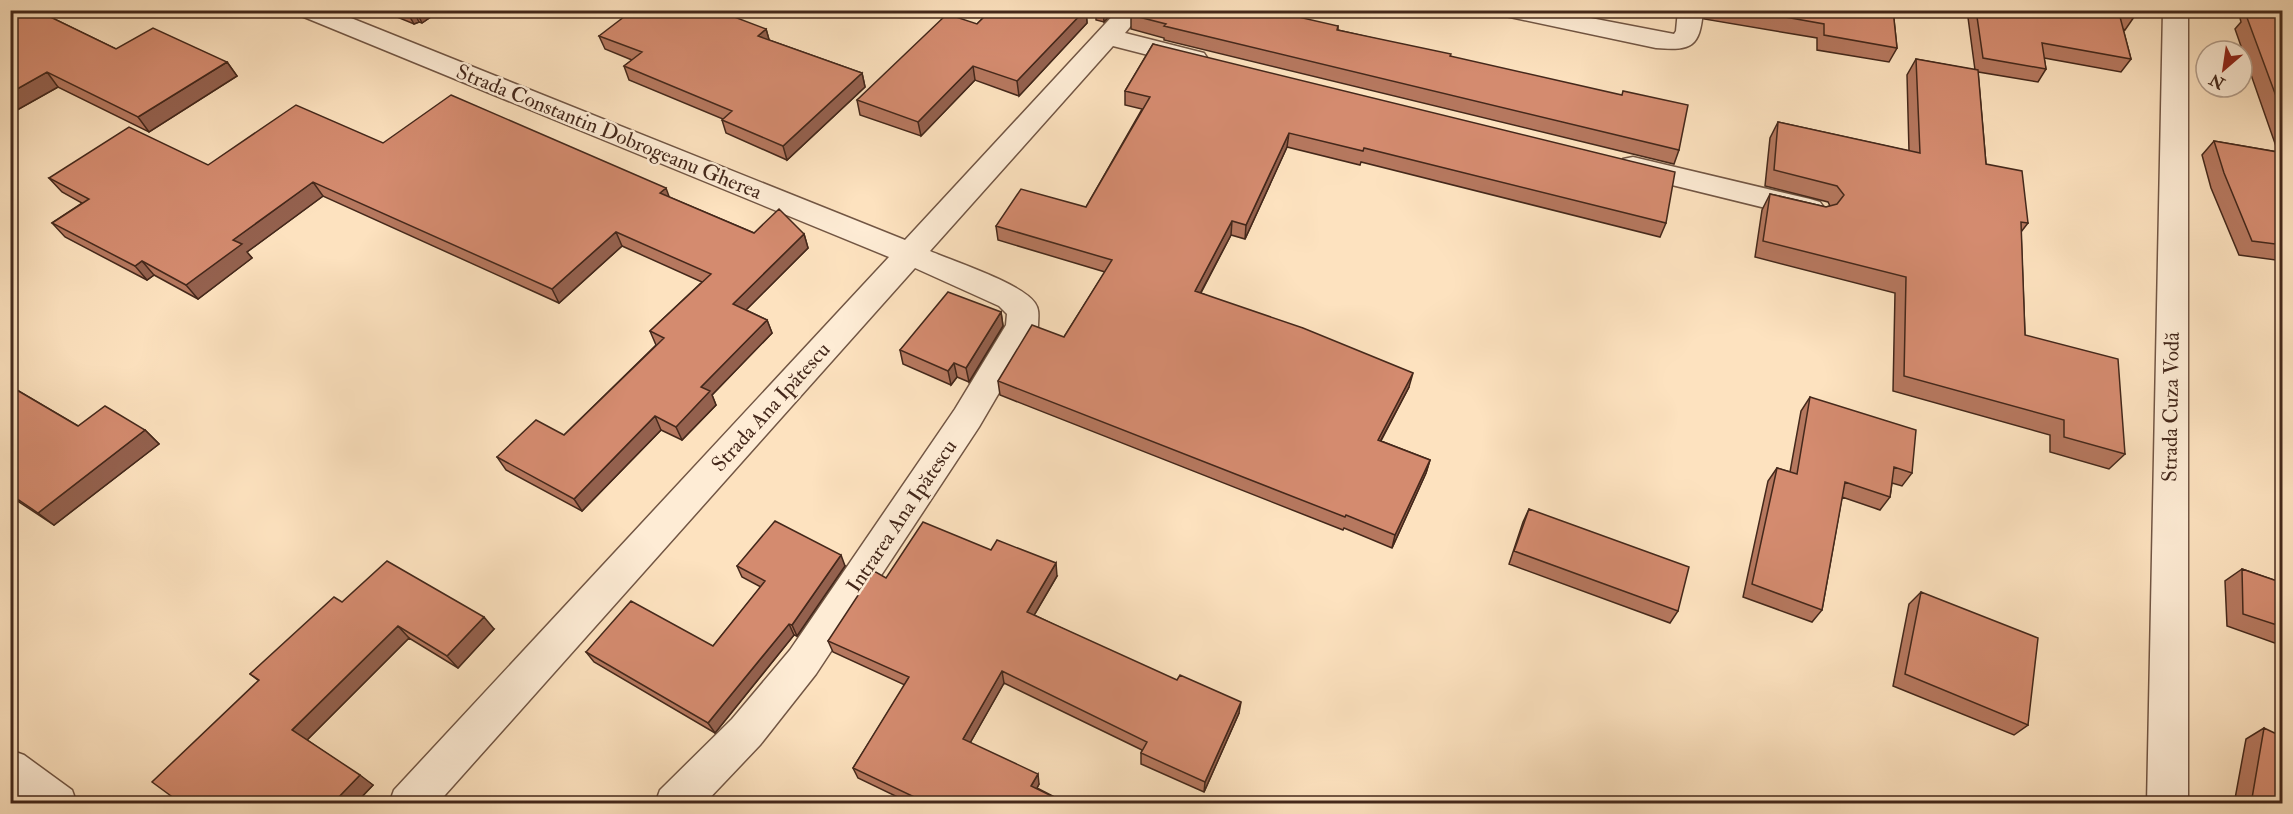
<svg xmlns="http://www.w3.org/2000/svg" width="2293" height="814" font-family="'IM FELL Double Pica',serif">
  <style>
    .lines { fill: none; stroke-linecap: round; stroke-linejoin: round }
    .minor-casing { stroke: #725644; stroke-width: 3 }
    .minor { fill: #feecd5; fill-rule: evenodd }
    .wall { fill: #b6785f; stroke: #44281b; stroke-width: 1.5 }
    .shaded-wall { fill: #94614e; stroke: #44281b; stroke-width: 1.5 }
    .building { fill: #d48b6f; stroke: #44281b; stroke-width: 1.5 }
    .labels { text-anchor: middle; dominant-baseline: central; stroke-width: 5; stroke-linejoin: round; paint-order: stroke }
    .street-label { font-size: 21px; fill: #44281b; stroke: #feecd5 }
  </style>
  <rect width="100%" height="100%" fill="#fde2bf"/>
  <filter id="stains"><feTurbulence type="fractalNoise" baseFrequency=".00333" numOctaves="4"/><feColorMatrix values="0 0 0 0 .2 0 0 0 0 .09 0 0 0 0 .02 0 0 0 .5 -.17"/></filter>
  <radialGradient id="worn" r=".72"><stop offset=".6" stop-color="#630" stop-opacity="0"/><stop offset="1" stop-color="#630" stop-opacity=".3"/></radialGradient>
  <g class="lines">
    <defs>
      <path id="minor" d="M 296,10 L 331,10 L 905,240 L 1118,10 L 1144,10 L 1125,33 L 1204,53 L 1208,59 L 1204,65 L 1195,67 L 1113,46 L 930,251 C 955,262 1021,283 1035,303 C 1040,310 1038,318 1038,326 L 979,427 L 816,674 L 760,745 L 704,804 L 655,804 L 660,790 L 732,719 L 790,650 L 955,409 L 1006,325 L 1007,314 L 999,306 L 915,268 L 437,804 L 389,804 L 394,790 L 889,257 L 299,15 Z
        M 1498,10 L 1549,10 L 1674,34 L 1676,31 L 1678,10 L 1703,10 C 1700,47 1692,51 1656,48 L 1510,17 L 1501,15 Z
        M 2163,10 L 2188,10 L 2188,804 L 2147,804 Z
        M 1633,157 L 1810,199 L 1820,202 L 1825,209 L 1820,216 L 1810,219 L 1623,173 L 1619,166 L 1623,159 Z
        M 10,750 L 24,755 L 72,790 L 77,804 L 23,804 L 10,794 Z"/>
    </defs>
    <!-- minor casing -->
    <use href="#minor" class="minor-casing"/>
    <!-- minor -->
    <use href="#minor" class="minor"/>
  </g>
  <!-- wall -->
  <path class="wall" d="M 10,10 L 59,10 L 48,16 L 116,49 L 227,62 L 237,76 L 149,132 L 58,87 L 10,114 Z
    M 380,10 L 441,10 L 422,23 L 419,22 L 414,24 Z
    M 991,10 L 1086,10 L 1087,23 L 1019,96 L 975,80 L 921,136 L 860,115 L 857,100 L 977,24 Z
    M 1096,10 L 1115,10 L 1104,22 L 1096,20 Z
    M 1640,10 L 1676,10 L 1672,16 Z
    M 1705,10 L 1893,10 L 1897,48 L 1889,62 L 1817,50 L 1817,38 L 1704,19 Z
    M 1967,10 L 2133,10 L 2134,17 L 2125,30 L 2123,29 L 2131,59 L 2121,72 L 2044,58 L 2046,69 L 2038,82 L 1978,72 L 1986,164 L 2028,223 L 2021,232 L 2025,335 L 2125,454 L 2109,469 L 2050,452 L 2050,435 L 1893,391 L 1895,293 L 1755,257 L 1762,210 L 1770,194 L 1826,207 L 1830,206 L 1828,202 L 1765,186 L 1770,138 L 1778,122 L 1909,151 L 1907,75 L 1916,59 L 1975,70 Z
    M 2238,10 L 2283,10 L 2283,261 L 2239,255 L 2211,188 L 2202,155 L 2214,141 L 2278,152 L 2235,29 L 2241,22 Z
    M 1131,15 L 1338,26 L 1338,30 L 1450,56 L 1679,150 L 1674,164 L 1164,40 L 1164,38 L 1131,29 Z
    M 766,29 L 769,40 L 862,73 L 865,87 L 787,160 L 726,133 L 722,120 L 723,119 L 629,80 L 624,66 L 632,60 L 605,49 L 599,36 Z
    M 1153,44 L 1666,223 L 1660,237 L 1361,162 L 1360,165 L 1287,147 L 1245,239 L 1231,235 L 1201,293 L 1409,387 L 1381,441 L 1430,460 L 1426,473 L 1392,548 L 1344,528 L 1343,530 L 1000,395 L 998,381 L 1064,337 L 1105,272 L 998,240 L 996,226 L 1086,207 L 1142,109 L 1125,105 L 1125,91 Z
    M 383,143 L 669,197 L 754,233 L 804,234 L 808,248 L 746,310 L 767,320 L 772,333 L 712,395 L 716,405 L 682,440 L 661,430 L 582,511 L 506,470 L 497,457 L 564,435 L 656,345 L 650,331 L 702,282 L 622,246 L 559,303 L 323,196 L 247,252 L 252,258 L 198,299 L 154,275 L 147,280 L 65,237 L 52,223 L 82,203 L 62,192 L 49,178 L 208,165 Z
    M 1001,312 L 1003,326 L 969,382 L 957,377 L 951,385 L 903,364 L 900,350 Z
    M 10,386 L 78,426 L 145,430 L 159,444 L 54,525 L 10,496 Z
    M 1810,397 L 1912,473 L 1902,486 L 1892,483 L 1890,497 L 1880,510 L 1842,497 L 1822,610 L 1812,622 L 1743,597 L 1768,481 L 1777,468 L 1790,472 L 1801,411 Z
    M 1529,509 L 1678,611 L 1670,623 L 1509,564 L 1523,522 Z
    M 737,566 L 845,566 L 797,636 L 794,635 L 715,733 L 594,662 L 586,652 L 713,646 L 761,587 L 742,577 Z
    M 2242,569 L 2283,583 L 2283,646 L 2227,626 L 2225,581 Z
    M 1057,576 L 1034,615 L 1239,713 L 1204,792 L 1141,764 L 1141,753 L 1142,750 L 1004,683 L 970,743 L 1039,784 L 1037,788 L 1068,804 L 912,804 L 858,778 L 853,768 L 905,685 L 833,652 L 828,641 L 886,578 Z
    M 1921,592 L 2028,725 L 2014,735 L 1893,686 L 1909,604 Z
    M 342,602 L 494,629 L 458,668 L 409,638 L 307,740 L 373,785 L 355,804 L 182,804 L 259,681 L 250,674 Z
    M 2264,728 L 2283,804 L 2234,804 L 2246,739 Z"/>
  <!-- shaded-wall -->
  <path class="shaded-wall" d="M 31,10 L 59,10 L 39,21 Z
    M 425,10 L 441,10 L 422,23 L 418,15 Z
    M 1085,10 L 1086,10 L 1087,23 L 1019,96 L 1017,81 Z
    M 1103,10 L 1115,10 L 1104,22 Z
    M 415,14 L 419,22 L 414,24 L 410,17 Z
    M 766,29 L 770,43 L 758,36 Z
    M 227,62 L 237,76 L 149,132 L 138,117 Z
    M 973,66 L 975,80 L 921,136 L 918,122 Z
    M 47,72 L 58,87 L 10,114 L 10,93 Z
    M 862,73 L 865,87 L 787,160 L 783,146 Z
    M 1289,133 L 1287,147 L 1245,239 L 1246,225 Z
    M 313,182 L 323,196 L 247,252 L 252,258 L 198,299 L 186,285 L 233,240 Z
    M 666,188 L 671,202 L 660,193 Z
    M 1232,221 L 1231,235 L 1194,305 L 1195,291 Z
    M 616,232 L 622,246 L 559,303 L 552,289 Z
    M 804,234 L 808,248 L 738,318 L 733,304 Z
    M 142,261 L 154,275 L 147,280 L 135,266 Z
    M 1001,312 L 1003,326 L 969,382 L 966,368 Z
    M 767,320 L 772,333 L 712,395 L 716,405 L 682,440 L 676,427 L 701,387 Z
    M 954,363 L 957,377 L 951,385 L 948,371 Z
    M 1413,373 L 1409,387 L 1374,453 L 1378,440 Z
    M 655,416 L 661,430 L 582,511 L 574,499 Z
    M 145,430 L 159,444 L 54,525 L 38,513 Z
    M 1430,460 L 1426,473 L 1392,548 L 1395,535 Z
    M 841,555 L 845,566 L 797,636 L 792,625 Z
    M 1056,563 L 1057,576 L 1029,624 L 1027,612 Z
    M 484,617 L 494,629 L 458,668 L 447,656 Z
    M 789,624 L 794,635 L 715,733 L 708,723 Z
    M 398,626 L 409,638 L 306,741 L 292,730 Z
    M 1002,671 L 1004,683 L 966,750 L 963,739 Z
    M 1241,702 L 1239,713 L 1204,792 L 1205,782 Z
    M 1038,774 L 1039,784 L 1033,796 L 1031,786 Z
    M 360,775 L 373,785 L 355,804 L 332,804 Z"/>
  <!-- building -->
  <path class="building" d="M 10,10 L 36,10 L 116,49 L 153,28 L 227,62 L 138,117 L 47,72 L 10,93 Z
    M 395,10 L 425,10 L 418,15 L 415,14 L 410,17 Z
    M 633,10 L 716,10 L 766,29 L 758,36 L 862,73 L 783,146 L 722,120 L 732,111 L 624,66 L 642,52 L 599,36 Z
    M 991,10 L 1085,10 L 1017,81 L 973,66 L 918,122 L 857,100 L 947,14 L 977,24 Z
    M 1135,10 L 1268,10 L 1338,26 L 1337,30 L 1451,54 L 1450,56 L 1622,95 L 1623,91 L 1688,105 L 1679,150 L 1164,26 L 1166,24 L 1131,15 Z
    M 1745,10 L 1893,10 L 1897,48 L 1824,35 L 1824,24 Z
    M 1976,10 L 2133,10 L 2134,17 L 2119,13 L 2131,59 L 2042,43 L 2046,69 L 1983,58 Z
    M 2253,10 L 2283,10 L 2283,115 L 2246,15 L 2253,12 Z
    M 1153,44 L 1675,172 L 1666,223 L 1364,148 L 1363,151 L 1289,133 L 1246,225 L 1232,221 L 1195,291 L 1303,328 L 1413,373 L 1378,440 L 1430,460 L 1395,535 L 1346,515 L 1345,517 L 998,381 L 1032,325 L 1064,337 L 1112,260 L 996,226 L 1021,189 L 1086,207 L 1150,97 L 1125,91 Z
    M 1916,59 L 1978,70 L 1986,164 L 2022,171 L 2028,223 L 2021,222 L 2025,335 L 2118,359 L 2125,454 L 2064,437 L 2064,420 L 1904,376 L 1906,277 L 1763,241 L 1770,194 L 1826,207 L 1837,204 L 1844,195 L 1837,186 L 1774,170 L 1778,122 L 1920,153 Z
    M 451,95 L 666,188 L 660,193 L 754,233 L 779,209 L 804,234 L 733,304 L 767,320 L 701,387 L 710,391 L 676,427 L 655,416 L 574,499 L 497,457 L 536,420 L 564,435 L 664,338 L 650,331 L 711,274 L 616,232 L 552,289 L 313,182 L 233,240 L 242,244 L 186,285 L 142,261 L 135,266 L 52,223 L 89,199 L 49,178 L 129,127 L 208,165 L 296,105 L 383,143 Z
    M 2214,141 L 2283,153 L 2283,245 L 2252,241 L 2224,173 Z
    M 948,292 L 1001,312 L 966,368 L 954,363 L 948,371 L 900,350 Z
    M 10,386 L 78,426 L 105,406 L 145,430 L 38,513 L 10,494 Z
    M 1810,397 L 1916,430 L 1912,473 L 1894,467 L 1890,497 L 1845,482 L 1822,610 L 1752,584 L 1777,468 L 1797,474 Z
    M 1529,509 L 1689,567 L 1678,611 L 1514,551 Z
    M 775,521 L 841,555 L 792,625 L 789,624 L 708,723 L 586,652 L 631,601 L 713,646 L 765,581 L 737,566 Z
    M 923,522 L 991,550 L 997,540 L 1056,563 L 1027,612 L 1177,680 L 1180,675 L 1241,702 L 1205,782 L 1141,753 L 1147,742 L 1002,671 L 963,739 L 1038,774 L 1031,786 L 1068,804 L 929,804 L 853,768 L 909,677 L 828,641 L 874,571 L 886,578 Z
    M 387,561 L 484,617 L 447,656 L 398,626 L 292,730 L 360,775 L 332,804 L 182,804 L 152,782 L 259,680 L 250,674 L 334,597 L 342,602 Z
    M 2242,569 L 2283,583 L 2283,627 L 2243,614 Z
    M 1921,592 L 2038,638 L 2028,725 L 1905,674 Z
    M 2264,728 L 2283,737 L 2283,804 L 2251,804 Z"/>
  <g class="labels">
    <!-- street labels -->
    <g class="street-label">
      <text transform="translate(609 132) rotate(22)">Strada Constantin Dobrogeanu Gherea</text>
      <text transform="translate(771 407) rotate(-48)">Strada Ana Ipătescu</text>
      <text transform="translate(2171 407) rotate(-89)">Strada Cuza Vodă</text>
      <text transform="translate(902 516) rotate(-56)">Intrarea Ana Ipătescu</text>
    </g>
  </g>
  <!-- margin -->
  <rect width="2293" height="814" fill="none" stroke="#fde2bf" stroke-width="36"/>
  <rect x="12" y="12" width="2269" height="790" fill="none" stroke="#44281b" stroke-width="3"/>
  <rect x="18" y="18" width="2257" height="778" fill="none" stroke="#44281b" stroke-width="1.5"/>
  <!-- north arrow -->
  <g transform="translate(2224 69) rotate(209)"><circle r="28" fill="#feecd5" stroke="#b49e8b" stroke-width="1.5"/>
  <path d="M0-4.5L10 22L0 15L-10 22Z" fill="#8f2418"/>
  <text y="-9" font-size="16" font-weight="bold" text-anchor="middle" fill="#44281b">N</text>
  </g>
  <rect width="100%" height="100%" filter="url(#stains)"/>
  <rect width="100%" height="100%" fill="url(#worn)"/>
</svg>
